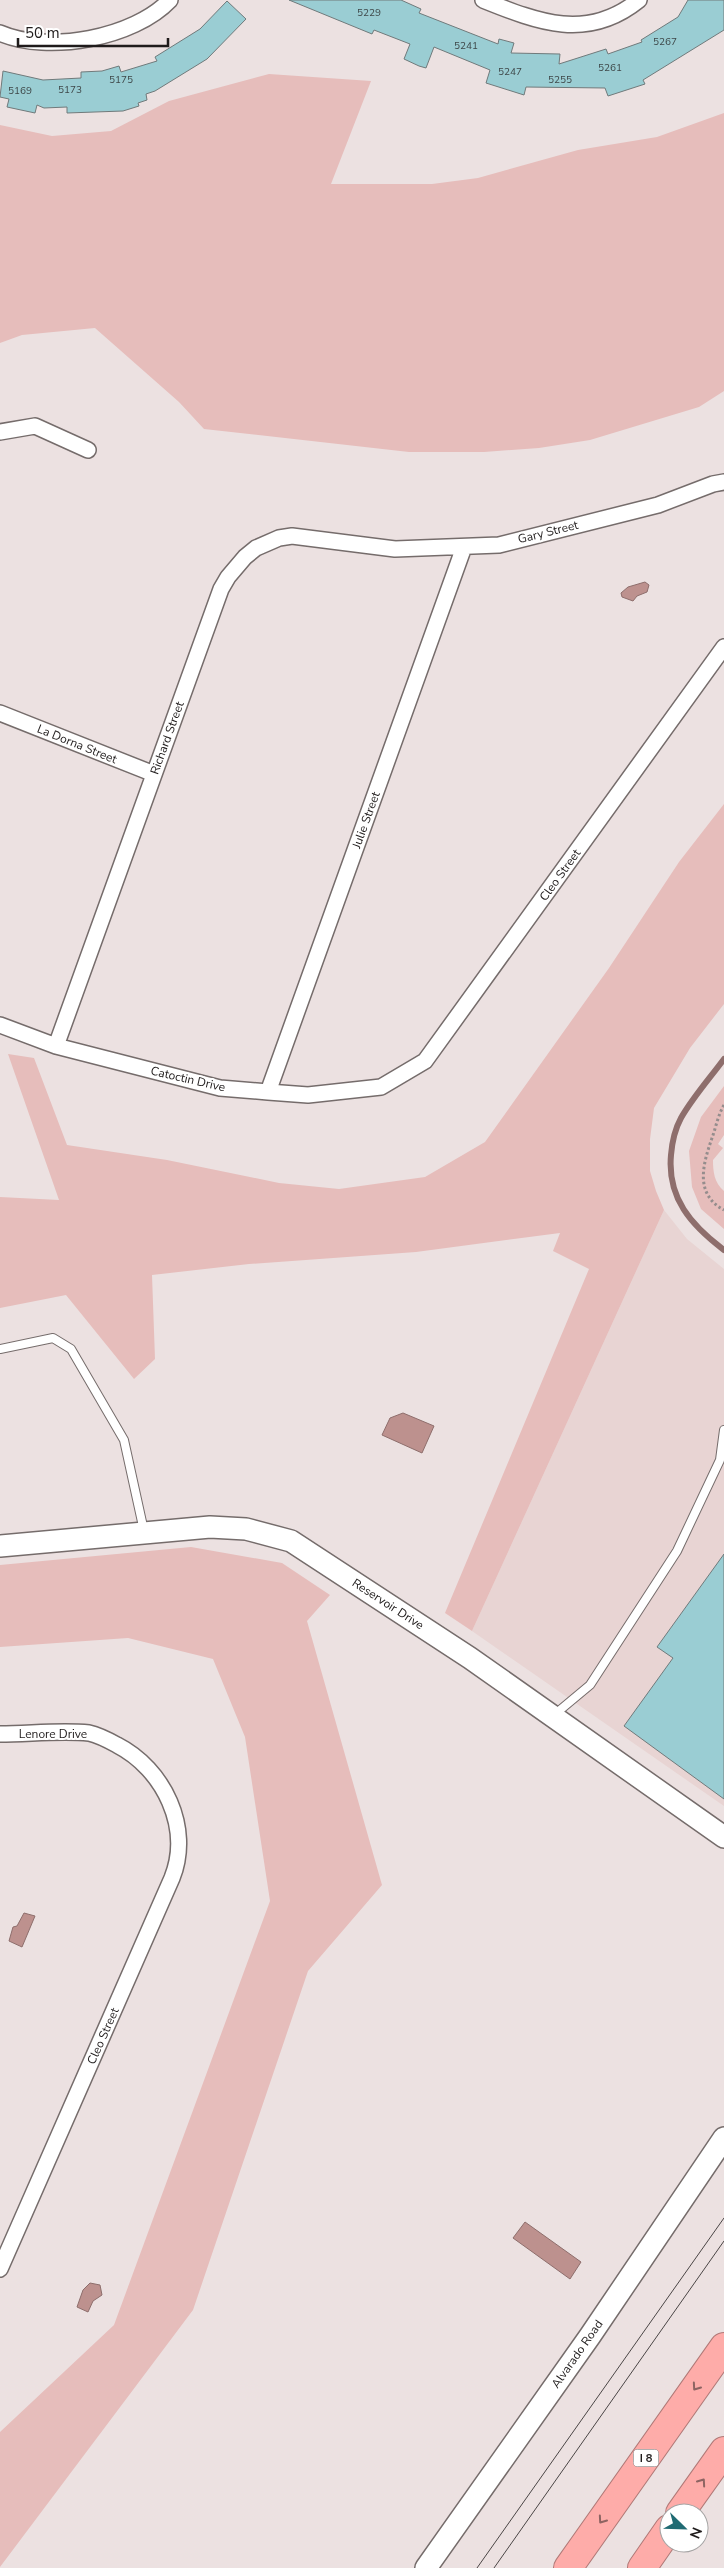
<svg xmlns="http://www.w3.org/2000/svg" width="724" height="2568" font-family="'Nunito Sans',sans-serif">
  <style>
    .built { fill: #e8d4d3 }
    .green { fill: #e6bdbb }
    .water { fill: #bd918e; stroke: #8e6e6c }
    .lines { fill: none; stroke-linecap: round; stroke-linejoin: round }
    .stream { stroke: #8e6e6c; stroke-width: 6 }
    .building { fill: #9acdd3; stroke: #707a7b }
    .lane-casing { stroke: #756c6b; stroke-width: 10 }
    .street-casing { stroke: #756c6b; stroke-width: 18 }
    .secondary-casing { stroke: #756c6b; stroke-width: 24 }
    .highway-casing { stroke: #b07977; stroke-width: 30 }
    .path { stroke: #958d8d; stroke-width: 3; stroke-dasharray: 2.5 2.5; stroke-linecap: butt }
    .lane { stroke: #fff; stroke-width: 8 }
    .street { stroke: #fff; stroke-width: 15 }
    .secondary { stroke: #fff; stroke-width: 21 }
    .highway { stroke: #feaca9; stroke-width: 28 }
    .tram { stroke: #4b4646; stroke-width: 1 }
    .oneway { stroke: #8e6462 }
    .labels { text-anchor: middle; dominant-baseline: central; stroke-width: 4; stroke-linejoin: round; paint-order: stroke }
    .number-label { font-size: 10px; fill: #3e4849 }
    .shield { fill: #fff; stroke: #625f5f; stroke-width: 1 }
    .shield-label { font-size: 11px; font-weight: bold; fill: #1f1b1b }
    .street-label { font-size: 12px; fill: #1f1b1b; stroke: #fff }
  </style>
  <rect width="100%" height="100%" fill="#ece1e1"/>
  <!-- built -->
  <path class="built" d="M 664,1210 L 687,1239 L 724,1269 L 724,1806 L 472,1631 Z"/>
  <!-- green -->
  <path class="green" d="M 269,74 L 371,81 L 331,184 L 432,184 L 478,178 L 578,150 L 657,137 L 724,113 L 724,391 L 699,407 L 590,440 L 539,448 L 484,452 L 409,452 L 204,429 L 179,402 L 95,328 L 22,335 L 0,343 L 0,125 L 52,136 L 111,131 L 169,101 Z
    M 724,804 L 724,1004 L 690,1048 L 654,1108 L 650,1139 L 650,1171 L 656,1191 L 664,1210 L 472,1631 L 445,1613 L 589,1269 L 553,1251 L 560,1233 L 416,1252 L 249,1264 L 152,1275 L 155,1359 L 134,1379 L 66,1295 L 0,1308 L 0,1197 L 59,1200 L 8,1054 L 34,1058 L 67,1145 L 167,1160 L 279,1183 L 339,1189 L 425,1177 L 485,1142 L 609,968 L 679,862 Z
    M 724,1086 L 724,1135 L 718,1144 L 723,1148 L 713,1160 C 713,1171 714,1183 724,1191 L 724,1229 L 701,1209 L 692,1187 L 689,1151 L 701,1117 Z
    M 191,1547 L 282,1563 L 330,1595 L 307,1621 L 382,1885 L 308,1971 L 193,2310 L 0,2567 L 0,2432 L 114,2325 L 270,1901 L 245,1737 L 213,1659 L 128,1638 L 0,1647 L 0,1565 Z"/>
  <!-- water -->
  <path class="water" d="M 645,582 L 649,585 L 647,592 L 637,596 L 633,601 L 622,597 L 621,593 L 628,587 Z
    M 403,1413 L 434,1426 L 422,1453 L 382,1435 L 390,1418 Z
    M 24,1913 L 35,1916 L 22,1947 L 9,1941 L 13,1927 L 17,1926 Z
    M 525,2222 L 581,2262 L 570,2279 L 513,2238 Z
    M 90,2283 L 100,2285 L 102,2295 L 93,2301 L 88,2312 L 77,2307 L 83,2290 Z"/>
  <g class="lines">
    <!-- stream -->
    <path class="stream" d="M 724,1059 C 710,1078 693,1097 681,1118 C 675,1129 672,1143 671,1155 C 667,1198 691,1225 724,1250"/>
  </g>
  <!-- building -->
  <path class="building" d="M 289,0 L 401,0 L 421,9 L 419,13 L 498,44 L 499,39 L 514,43 L 511,53 L 560,54 L 559,64 L 606,49 L 608,54 L 642,42 L 641,40 L 678,17 L 688,0 L 724,0 L 724,30 L 643,80 L 645,84 L 608,96 L 605,88 L 526,87 L 524,95 L 486,83 L 490,70 L 434,47 L 426,68 L 419,66 L 404,59 L 410,44 L 374,30 L 372,34 Z
    M 227,1 L 246,19 L 207,59 L 155,91 L 146,94 L 147,100 L 138,103 L 139,106 L 123,111 L 67,113 L 67,107 L 44,108 L 37,105 L 35,113 L 7,107 L 9,99 L 0,97 L 3,71 L 43,80 L 81,78 L 81,72 L 102,71 L 119,66 L 121,72 L 157,61 L 155,57 L 200,29 Z
    M 724,1554 L 724,1799 L 624,1726 L 673,1658 L 657,1647 Z"/>
  <g class="lines">
    <defs>
      <path id="lane" d="M 0,1349 L 53,1338 L 71,1349 L 124,1440 L 144,1531
        M 554,1715 L 590,1685 L 677,1551 L 720,1460 L 724,1430"/>
      <path id="street" d="M 483,0 C 538,22 587,42 639,0
        M 0,33 C 48,54 134,38 170,0
        M 0,432 L 35,426 L 88,450
        M 0,713 L 154,774
        M 0,1025 L 56,1046 L 220,1088 L 268,1092 L 308,1095 L 381,1087 L 425,1061 L 724,647
        M 56,1046 L 221,589 L 228,577 L 245,557 L 256,548 L 279,538 L 292,536 L 395,549 L 499,545 L 658,505 L 713,484 L 724,482
        M 268,1092 L 464,547
        M 0,1734 C 29,1734 60,1730 89,1733 C 98,1735 108,1740 117,1745 C 164,1769 192,1828 172,1878 L 0,2269"/>
      <path id="secondary" d="M 0,1546 L 210,1527 L 246,1529 L 291,1541 L 470,1658 L 724,1837
        M 426,2568 L 590,2336 L 724,2138"/>
      <path id="highway" d="M 680,2513 L 724,2451
        M 568,2568 L 724,2347
        M 642,2568 L 669,2529"/>
    </defs>
    <!-- lane casing -->
    <use href="#lane" class="lane-casing"/>
    <!-- street casing -->
    <use href="#street" class="street-casing"/>
    <!-- secondary casing -->
    <use href="#secondary" class="secondary-casing"/>
    <!-- highway casing -->
    <use href="#highway" class="highway-casing"/>
    <!-- path -->
    <path class="path" d="M 724,1105 C 718,1115 716,1127 712,1138 C 703,1164 694,1194 724,1210"/>
    <!-- lane -->
    <use href="#lane" class="lane"/>
    <!-- street -->
    <use href="#street" class="street"/>
    <!-- secondary -->
    <use href="#secondary" class="secondary"/>
    <!-- highway -->
    <use href="#highway" class="highway"/>
    <!-- tram -->
    <path class="tram" d="M 477,2568 L 724,2218
      M 494,2568 L 724,2241"/>
  </g>
  <!-- one-way arrows -->
  <defs><path id="oneway-chevron" d="M-2-3.5L2.5 0L-2 3.5" fill="none" stroke-width="1.6" stroke-linecap="round" stroke-linejoin="round" transform="scale(1.25)"/></defs>
  <g class="oneway">
    <use href="#oneway-chevron" transform="translate(696 2387) rotate(125)"/>
    <use href="#oneway-chevron" transform="translate(702 2482) rotate(-55)"/>
    <use href="#oneway-chevron" transform="translate(602 2520) rotate(125)"/>
  </g>
  <g class="labels">
    <!-- number labels -->
    <g class="number-label">
      <text x="369" y="13">5229</text>
      <text x="665" y="42">5267</text>
      <text x="466" y="46">5241</text>
      <text x="610" y="68">5261</text>
      <text x="510" y="72">5247</text>
      <text x="121" y="80">5175</text>
      <text x="560" y="80">5255</text>
      <text x="70" y="90">5173</text>
      <text x="20" y="91">5169</text>
    </g>
    <!-- shield labels -->
    <rect class="shield" x="633.5" y="2449.5" width="25" height="17" rx="4"/>
    <g class="shield-label">
      <text x="646" y="2458">I 8</text>
    </g>
    <!-- street labels -->
    <g class="street-label">
      <text transform="translate(548 532) rotate(-14)">Gary Street</text>
      <text transform="translate(167 738) rotate(-70)">Richard Street</text>
      <text transform="translate(77 744) rotate(22)">La Dorna Street</text>
      <text transform="translate(366 820) rotate(-70)">Julie Street</text>
      <text transform="translate(560 875) rotate(-54)">Cleo Street</text>
      <text transform="translate(188 1079) rotate(13)">Catoctin Drive</text>
      <text transform="translate(388 1604) rotate(33)">Reservoir Drive</text>
      <text x="53" y="1734">Lenore Drive</text>
      <text transform="translate(103 2036) rotate(-66)">Cleo Street</text>
      <text transform="translate(577 2354) rotate(-55)">Alvarado Road</text>
    </g>
  </g>
  <!-- north arrow -->
  <g transform="translate(684 2528) rotate(113)"><circle r="24" fill="#ffffff" stroke="#a5a4a4"/>
  <path d="M0-4L9 19L0 12L-9 19Z" fill="#206b73"/>
  <text y="-8" font-size="14" font-weight="bold" text-anchor="middle" fill="#1f1b1b">N</text>
  </g>
  <!-- scale -->
  <path d="M18 38v8h150v-8" fill="none" stroke="#1f1b1b" stroke-width="2.5"/>
  <text x="25" y="38" font-size="15" fill="#1f1b1b" stroke="#ffffff" stroke-width="4" paint-order="stroke">50 m</text>
</svg>
